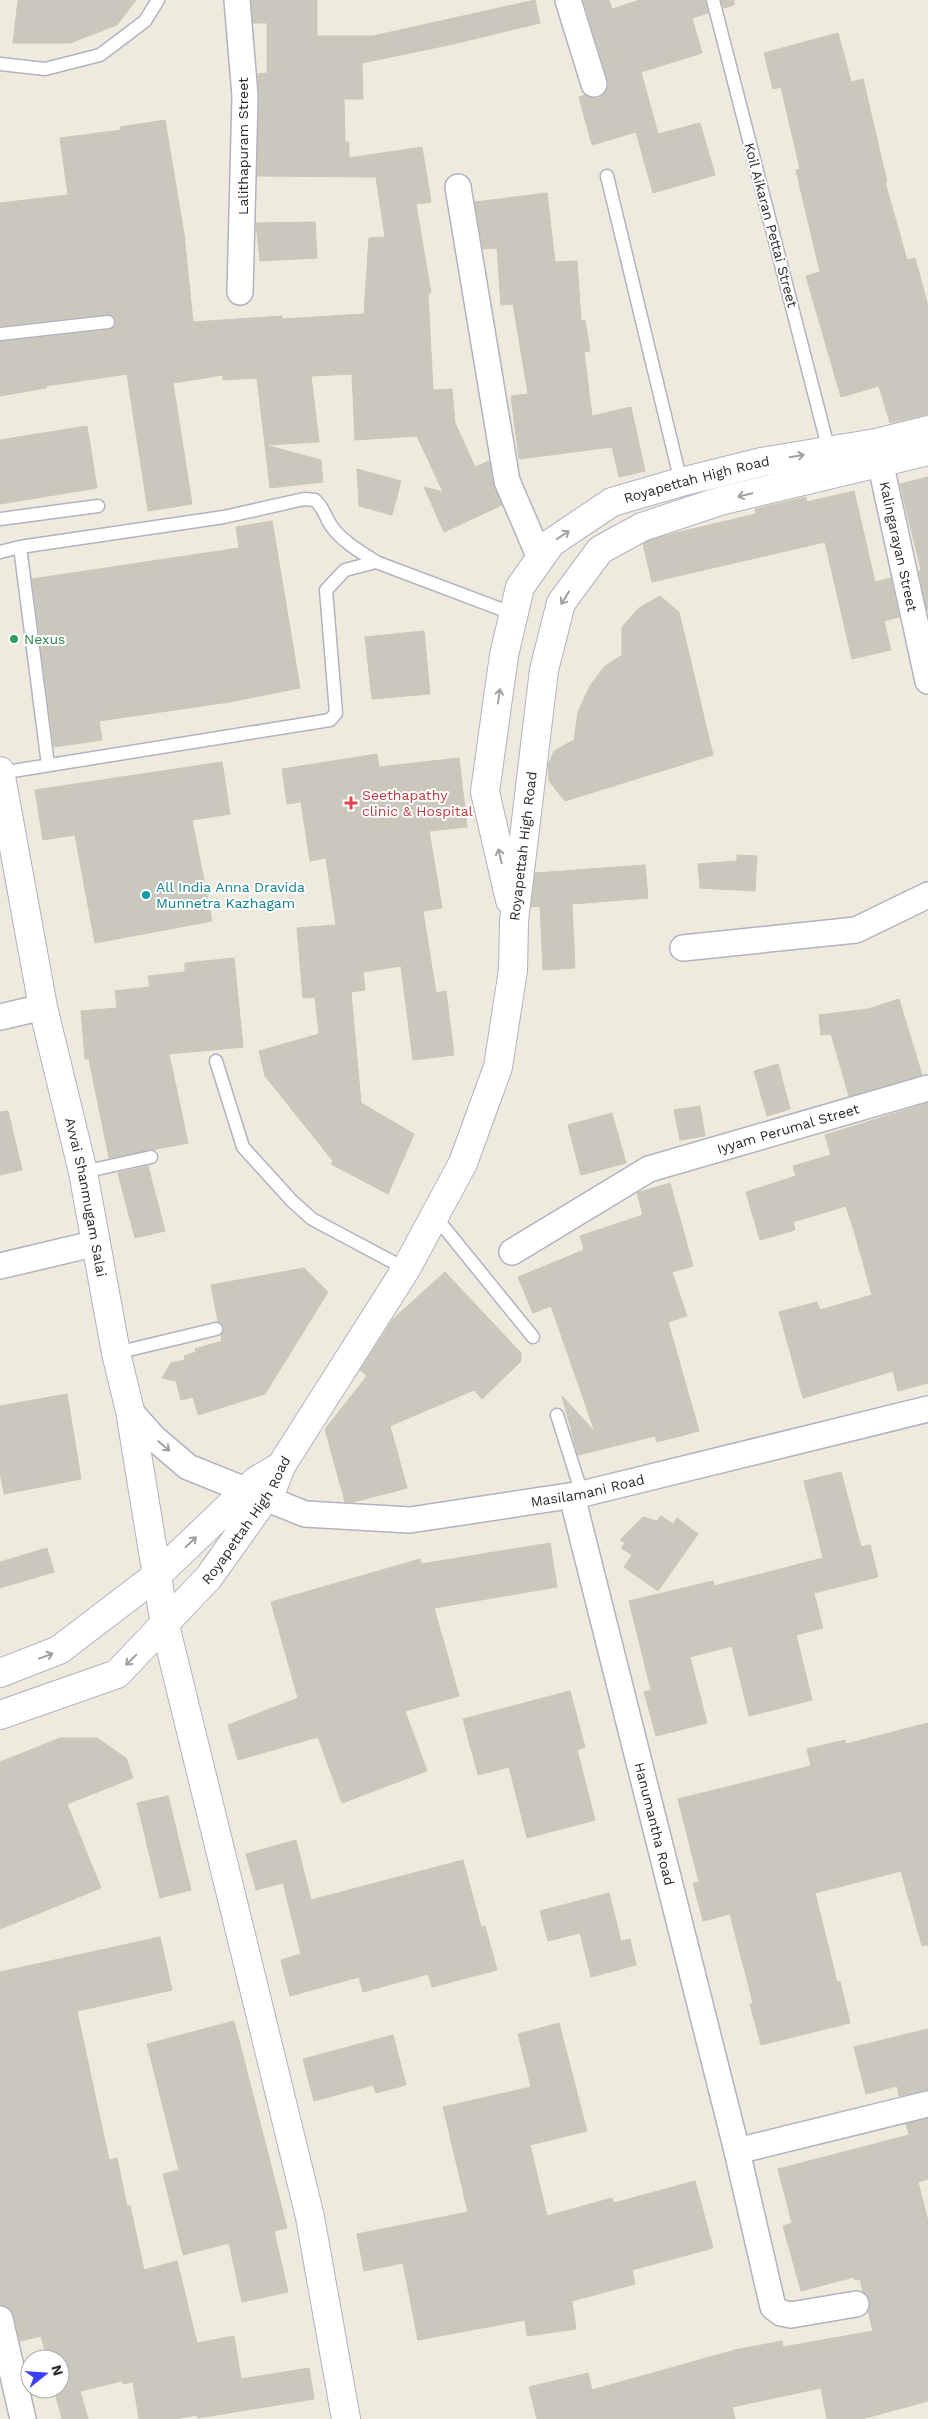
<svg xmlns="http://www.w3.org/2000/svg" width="928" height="2419" font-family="'Work Sans',sans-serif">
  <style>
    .building { fill: #cac7bd; stroke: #cbc7b7 }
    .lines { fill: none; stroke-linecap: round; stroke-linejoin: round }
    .service-casing { stroke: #b2b2c1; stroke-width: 15 }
    .minor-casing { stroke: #b2b2c1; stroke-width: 28 }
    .secondary-casing { stroke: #b2b2c1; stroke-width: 30 }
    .service { stroke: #fff; stroke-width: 12 }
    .minor { stroke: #fff; stroke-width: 25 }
    .secondary { stroke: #fff; stroke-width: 28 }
    .oneway { stroke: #a0a0a0 }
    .leisure-dot { fill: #2e9e5b; stroke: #fff; stroke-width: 2 }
    .health-dot { fill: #e0444e; stroke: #fff; stroke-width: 2 }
    .culture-dot { fill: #0f9aa8; stroke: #fff; stroke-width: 2 }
    .labels { text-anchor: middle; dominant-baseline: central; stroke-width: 4; stroke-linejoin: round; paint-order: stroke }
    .street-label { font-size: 14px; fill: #2c2c2c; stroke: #fff }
    .leisure-label { font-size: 14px; fill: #27864d; stroke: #fff; text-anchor: start }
    .health-label { font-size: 14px; fill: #be3a42; stroke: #fff; text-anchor: start }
    .culture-label { font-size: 14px; fill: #0d838f; stroke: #fff; text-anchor: start }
  </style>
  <rect width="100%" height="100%" fill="#efeade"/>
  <!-- building -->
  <path class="building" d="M 18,0 L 136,0 L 117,25 L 70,43 L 13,43 Z
    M 251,0 L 317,0 L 317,36 L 373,36 L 535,0 L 540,23 L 453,44 L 362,63 L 363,99 L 344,99 L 345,142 L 349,142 L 349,158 L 422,147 L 431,202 L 416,204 L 431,293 L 428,294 L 433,390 L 452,389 L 455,423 L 475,467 L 489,461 L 493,484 L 502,505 L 444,532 L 424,487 L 443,492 L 417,436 L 355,440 L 352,374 L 311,376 L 319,442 L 265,445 L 257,378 L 223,380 L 223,375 L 173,383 L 192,504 L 148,511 L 127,374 L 46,386 L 46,388 L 0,396 L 0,342 L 109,330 L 116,325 L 114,317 L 107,314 L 0,326 L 0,203 L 68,195 L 60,138 L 121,130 L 120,127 L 165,120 L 184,234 L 193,322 L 282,316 L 282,319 L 364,314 L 369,238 L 385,237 L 376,177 L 257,176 L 259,96 L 258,74 L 267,73 L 267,23 L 253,23 Z
    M 583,0 L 609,0 L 612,9 L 640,0 L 705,0 L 708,13 L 692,18 L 702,53 L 641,72 L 658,134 L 700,123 L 715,175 L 653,193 L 636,132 L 592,145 L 579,97 L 585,95 L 591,98 L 599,98 L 608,88 L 608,80 Z
    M 721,0 L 734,0 L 734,5 L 724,8 Z
    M 838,33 L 851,82 L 863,79 L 887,182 L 885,182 L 907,260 L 915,258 L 928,306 L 928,414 L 890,423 L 879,386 L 841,397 L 806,276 L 820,272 L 796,170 L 800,169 L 781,87 L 773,89 L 764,53 Z
    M 547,193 L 555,262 L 577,261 L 581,321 L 585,320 L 590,351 L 584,352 L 592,416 L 631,407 L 645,471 L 619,477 L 612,447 L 519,459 L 511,396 L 528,394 L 513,304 L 501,305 L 497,248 L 483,249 L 475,202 Z
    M 315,222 L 317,258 L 260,261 L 256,223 Z
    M 87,426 L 97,488 L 0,504 L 0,440 Z
    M 265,445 L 321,460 L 323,482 L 270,488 Z
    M 357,469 L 401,481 L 392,515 L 359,506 Z
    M 928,477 L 928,610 L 927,610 L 919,571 L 926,569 L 921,570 L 900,484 Z
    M 854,491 L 875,582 L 891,578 L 899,617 L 884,621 L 891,650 L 852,659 L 825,542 L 652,582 L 643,544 L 648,541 L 675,533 L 756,514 L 755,509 L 806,497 L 807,502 Z
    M 272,521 L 300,688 L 229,702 L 99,721 L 102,740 L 54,747 L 32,579 L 239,548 L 236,527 Z
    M 660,596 L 679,612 L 713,755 L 565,801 L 549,781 L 548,765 L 554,751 L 574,740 L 578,712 L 590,686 L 604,667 L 622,655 L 622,627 L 639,608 Z
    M 424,631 L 430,694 L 372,699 L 365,637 Z
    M 377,754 L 379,767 L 459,758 L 467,827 L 429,831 L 442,908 L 423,911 L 436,993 L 446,991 L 454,1055 L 413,1060 L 401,966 L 363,972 L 365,990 L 351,992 L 361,1103 L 414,1134 L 388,1194 L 331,1164 L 333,1161 L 265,1076 L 259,1051 L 319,1034 L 315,997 L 303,998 L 297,928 L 336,925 L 326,858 L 310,861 L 301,802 L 287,804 L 282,769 Z
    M 222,762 L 230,814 L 192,820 L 212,921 L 95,943 L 75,835 L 43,840 L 35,790 Z
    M 737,855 L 757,856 L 755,891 L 700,888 L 698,864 L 737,861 Z
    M 645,865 L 648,898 L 572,904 L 575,968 L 543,970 L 540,906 L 531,907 L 535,873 Z
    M 234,958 L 243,1047 L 169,1054 L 188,1143 L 109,1158 L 89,1059 L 85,1059 L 81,1011 L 117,1008 L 115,991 L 150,987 L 148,976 L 185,972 L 185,963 Z
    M 899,999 L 922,1075 L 849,1096 L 831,1034 L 821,1035 L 819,1015 L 868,1009 Z
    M 778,1064 L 790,1109 L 767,1116 L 754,1071 Z
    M 928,1103 L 928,1383 L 898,1391 L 893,1371 L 803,1398 L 779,1312 L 817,1302 L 820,1310 L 872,1295 L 855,1234 L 846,1206 L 793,1222 L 795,1230 L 760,1240 L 746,1192 L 796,1176 L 793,1166 L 831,1155 L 825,1135 Z
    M 700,1106 L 705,1136 L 680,1140 L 674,1110 Z
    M 8,1111 L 22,1170 L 0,1175 L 0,1112 Z
    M 612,1113 L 626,1163 L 581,1175 L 568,1125 Z
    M 148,1166 L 165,1231 L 135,1238 L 118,1173 Z
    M 670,1183 L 693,1266 L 672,1272 L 687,1316 L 668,1322 L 699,1431 L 657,1442 L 655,1436 L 578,1455 L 562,1396 L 595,1432 L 551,1306 L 533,1313 L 518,1277 L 584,1250 L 580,1236 L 643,1215 L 637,1193 Z
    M 304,1268 L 328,1292 L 265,1394 L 198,1415 L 193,1397 L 181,1400 L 176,1381 L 162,1378 L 171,1363 L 185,1360 L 184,1356 L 196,1352 L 195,1349 L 222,1341 L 221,1335 L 224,1328 L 218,1321 L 211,1285 Z
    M 445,1272 L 521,1353 L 521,1361 L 482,1399 L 474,1390 L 390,1426 L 407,1488 L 354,1502 L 345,1502 L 325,1429 L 367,1376 L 360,1370 L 393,1319 Z
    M 67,1394 L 81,1479 L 4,1494 L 0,1471 L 0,1406 Z
    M 841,1472 L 861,1547 L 870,1545 L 878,1577 L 814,1593 L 823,1628 L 796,1635 L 812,1700 L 749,1716 L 732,1646 L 690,1657 L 707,1723 L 656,1736 L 644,1692 L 651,1690 L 629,1601 L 713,1581 L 714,1586 L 823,1558 L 804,1481 Z
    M 661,1516 L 673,1524 L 677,1518 L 698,1534 L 658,1591 L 624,1567 L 632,1555 L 621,1548 L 625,1543 L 620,1540 L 643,1517 L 657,1521 Z
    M 550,1543 L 557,1587 L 434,1608 L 459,1696 L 405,1711 L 427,1771 L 342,1803 L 318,1737 L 238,1760 L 228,1725 L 298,1698 L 271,1602 L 420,1559 L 421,1564 Z
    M 47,1548 L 54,1572 L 0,1588 L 0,1562 Z
    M 570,1691 L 585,1747 L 577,1750 L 595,1820 L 527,1838 L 509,1767 L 478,1775 L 463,1719 Z
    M 928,1723 L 928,1945 L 922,1946 L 901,1871 L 815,1893 L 837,1982 L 840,1981 L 850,2023 L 761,2045 L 750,2004 L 753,2003 L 730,1914 L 703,1921 L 693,1883 L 699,1882 L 678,1799 L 811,1766 L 807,1749 L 845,1740 L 846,1744 Z
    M 60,1738 L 97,1738 L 126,1758 L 133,1778 L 67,1804 L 101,1888 L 0,1929 L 0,1762 Z
    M 168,1796 L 191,1890 L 160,1898 L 137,1803 Z
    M 296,1840 L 311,1900 L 463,1860 L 481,1927 L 485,1926 L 497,1970 L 432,1987 L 428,1974 L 363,1992 L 359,1977 L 290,1996 L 281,1960 L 301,1954 L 283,1883 L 256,1890 L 246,1854 Z
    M 609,1893 L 621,1941 L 630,1939 L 636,1965 L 591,1977 L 580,1933 L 548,1941 L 540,1911 Z
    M 160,1937 L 172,1990 L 77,2011 L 109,2160 L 117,2158 L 127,2206 L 130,2206 L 144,2270 L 177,2261 L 197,2343 L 234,2336 L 241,2379 L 309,2368 L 314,2399 L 198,2418 L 197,2415 L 175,2419 L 139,2419 L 133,2382 L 123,2384 L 122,2381 L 80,2391 L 88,2419 L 62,2419 L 54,2389 L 60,2389 L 60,2359 L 47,2359 L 41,2336 L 20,2341 L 14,2315 L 10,2309 L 1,2305 L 0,2300 L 0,1972 Z
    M 234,2021 L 287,2228 L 274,2231 L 288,2292 L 242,2302 L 229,2243 L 183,2255 L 163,2174 L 179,2170 L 147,2044 Z
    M 559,2023 L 587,2131 L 530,2145 L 547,2216 L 612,2198 L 614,2203 L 695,2181 L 713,2248 L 632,2270 L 635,2284 L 572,2301 L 576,2329 L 527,2336 L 525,2320 L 418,2340 L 403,2263 L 364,2271 L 357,2234 L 468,2212 L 443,2107 L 531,2087 L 518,2034 Z
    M 928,2029 L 928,2090 L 899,2096 L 897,2086 L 866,2094 L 854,2047 Z
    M 393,2035 L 406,2085 L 376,2093 L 373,2085 L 314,2101 L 303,2059 Z
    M 928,2119 L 928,2179 L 918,2182 L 928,2221 L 928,2401 L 862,2419 L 827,2419 L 821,2388 L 732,2407 L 735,2419 L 537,2419 L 529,2387 L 588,2373 L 592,2390 L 735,2350 L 782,2341 L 783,2347 L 873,2331 L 868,2311 L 870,2301 L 863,2292 L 860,2279 L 855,2280 L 854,2277 L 801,2291 L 783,2226 L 792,2223 L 778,2169 L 909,2135 L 906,2124 Z"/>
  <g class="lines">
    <defs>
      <path id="service" d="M 713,0 L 829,451
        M 0,64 L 45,69 L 100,55 L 145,21 L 158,0
        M 607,176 L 681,482
        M 0,334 L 108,322
        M 0,519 L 98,506
        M 0,552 L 20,547
        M 48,765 L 20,547 L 224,517 L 304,499 L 315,500 C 324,508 325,517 332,527 C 343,542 361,552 376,562
        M 0,773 L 330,720 L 336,713 L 326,590 L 345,570 L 376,562 L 514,614
        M 216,1061 L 243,1147 L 292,1201 L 312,1219 L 406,1269
        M 83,1172 L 151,1157
        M 434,1215 L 533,1337
        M 116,1353 L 216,1329
        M 557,1415 L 582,1494"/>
      <g id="minor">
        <path d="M 237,0 L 245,96 L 240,292"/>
        <path d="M 568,0 L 594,84"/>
        <path d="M 458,187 L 507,481 L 540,558"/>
        <path id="s1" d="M 876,443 L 928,681"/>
        <path d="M 683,948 L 856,930 L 928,895"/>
        <path d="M 0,1017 L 43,1007"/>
        <path id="s2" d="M 512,1252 L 649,1169 L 928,1088"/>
        <path d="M 0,1266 L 97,1243"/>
        <path id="s3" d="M 130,1411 L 154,1438 L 188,1467 L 305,1514 L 410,1520 L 582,1494 L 928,1409"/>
        <path id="s4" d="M 572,1496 L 737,2151 L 773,2307 L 781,2313 L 791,2315 L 856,2304"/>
        <path d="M 737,2151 L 928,2104"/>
        <path d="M 0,2319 L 23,2419"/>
      </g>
      <g id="secondary">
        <path id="s5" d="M 0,771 L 43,1007 L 83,1172 L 116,1353 L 130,1411 L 165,1625 L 310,2217 L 346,2419"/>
        <path id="s6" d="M 510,900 L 485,792 L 504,655 L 520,587 L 551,543 L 612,502 L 681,482 L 761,462 L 876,443 L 928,430"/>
        <path d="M 0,1673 L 59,1650 L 156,1576 L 257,1480 L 281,1466"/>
        <path id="s7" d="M 0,1715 L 117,1674 L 209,1577 L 273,1487 L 281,1466 L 406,1269 L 463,1163 L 498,1067 L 513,970 L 514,921 L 544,670 L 561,603 L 600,550 L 642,527 L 720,501 L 928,451"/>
      </g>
    </defs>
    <!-- service casing -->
    <use href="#service" class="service-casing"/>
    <!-- minor casing -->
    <use href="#minor" class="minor-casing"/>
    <!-- secondary casing -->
    <use href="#secondary" class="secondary-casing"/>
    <!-- service -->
    <use href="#service" class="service"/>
    <!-- minor -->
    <use href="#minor" class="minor"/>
    <!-- secondary -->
    <use href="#secondary" class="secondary"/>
  </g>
  <!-- one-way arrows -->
  <defs><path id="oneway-shaft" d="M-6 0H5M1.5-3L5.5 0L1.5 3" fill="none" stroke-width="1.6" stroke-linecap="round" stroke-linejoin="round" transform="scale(1.25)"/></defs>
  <g class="oneway">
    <use href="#oneway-shaft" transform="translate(797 456) rotate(-9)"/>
    <use href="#oneway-shaft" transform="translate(745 495) rotate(166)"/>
    <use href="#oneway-shaft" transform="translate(563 535) rotate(-34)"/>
    <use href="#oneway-shaft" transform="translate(565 598) rotate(122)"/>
    <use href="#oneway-shaft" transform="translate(499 696) rotate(-82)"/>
    <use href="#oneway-shaft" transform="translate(500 856) rotate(-103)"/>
    <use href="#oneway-shaft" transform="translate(164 1446) rotate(40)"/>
    <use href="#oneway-shaft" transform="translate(191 1542) rotate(-44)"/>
    <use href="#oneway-shaft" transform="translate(46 1656) rotate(-21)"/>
    <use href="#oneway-shaft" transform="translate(131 1660) rotate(135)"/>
  </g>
  <!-- markers -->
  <circle class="leisure-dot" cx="14" cy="639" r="5"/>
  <path class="health-dot" d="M348.5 795.5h5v5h5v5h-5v5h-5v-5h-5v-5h5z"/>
  <circle class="culture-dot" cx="146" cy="895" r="5"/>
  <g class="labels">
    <!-- street labels -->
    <g class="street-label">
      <text transform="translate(243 146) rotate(-90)">Lalithapuram Street</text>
      <text transform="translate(771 225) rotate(75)">Koil Aikaran Pettai Street</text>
      <text stroke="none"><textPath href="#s6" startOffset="534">Royapettah High Road</textPath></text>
      <text stroke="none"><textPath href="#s1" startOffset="106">Kalingarayan Street</textPath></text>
      <text stroke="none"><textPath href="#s7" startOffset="1069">Royapettah High Road</textPath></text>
      <text stroke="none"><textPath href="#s2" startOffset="305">Iyyam Perumal Street</textPath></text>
      <text stroke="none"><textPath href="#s5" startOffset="435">Avvai Shanmugam Salai</textPath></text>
      <text stroke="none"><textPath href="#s3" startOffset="492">Masilamani Road</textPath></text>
      <text stroke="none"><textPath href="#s7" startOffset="326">Royapettah High Road</textPath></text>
      <text stroke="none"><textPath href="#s4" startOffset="338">Hanumantha Road</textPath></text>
    </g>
    <!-- leisure labels -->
    <g class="leisure-label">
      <text x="24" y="639">Nexus</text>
    </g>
    <!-- health labels -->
    <g class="health-label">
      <text x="362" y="795">Seethapathy<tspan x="362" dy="16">clinic &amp; Hospital</tspan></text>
    </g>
    <!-- culture labels -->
    <g class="culture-label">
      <text x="156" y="887">All India Anna Dravida<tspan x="156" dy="16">Munnetra Kazhagam</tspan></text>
    </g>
  </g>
  <!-- north arrow -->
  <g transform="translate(45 2374) rotate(73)"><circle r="24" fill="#ffffff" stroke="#ababab"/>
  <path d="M0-4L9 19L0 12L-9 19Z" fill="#3b3eff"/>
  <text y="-8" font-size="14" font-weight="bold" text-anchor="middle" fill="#2c2c2c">N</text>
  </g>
</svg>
